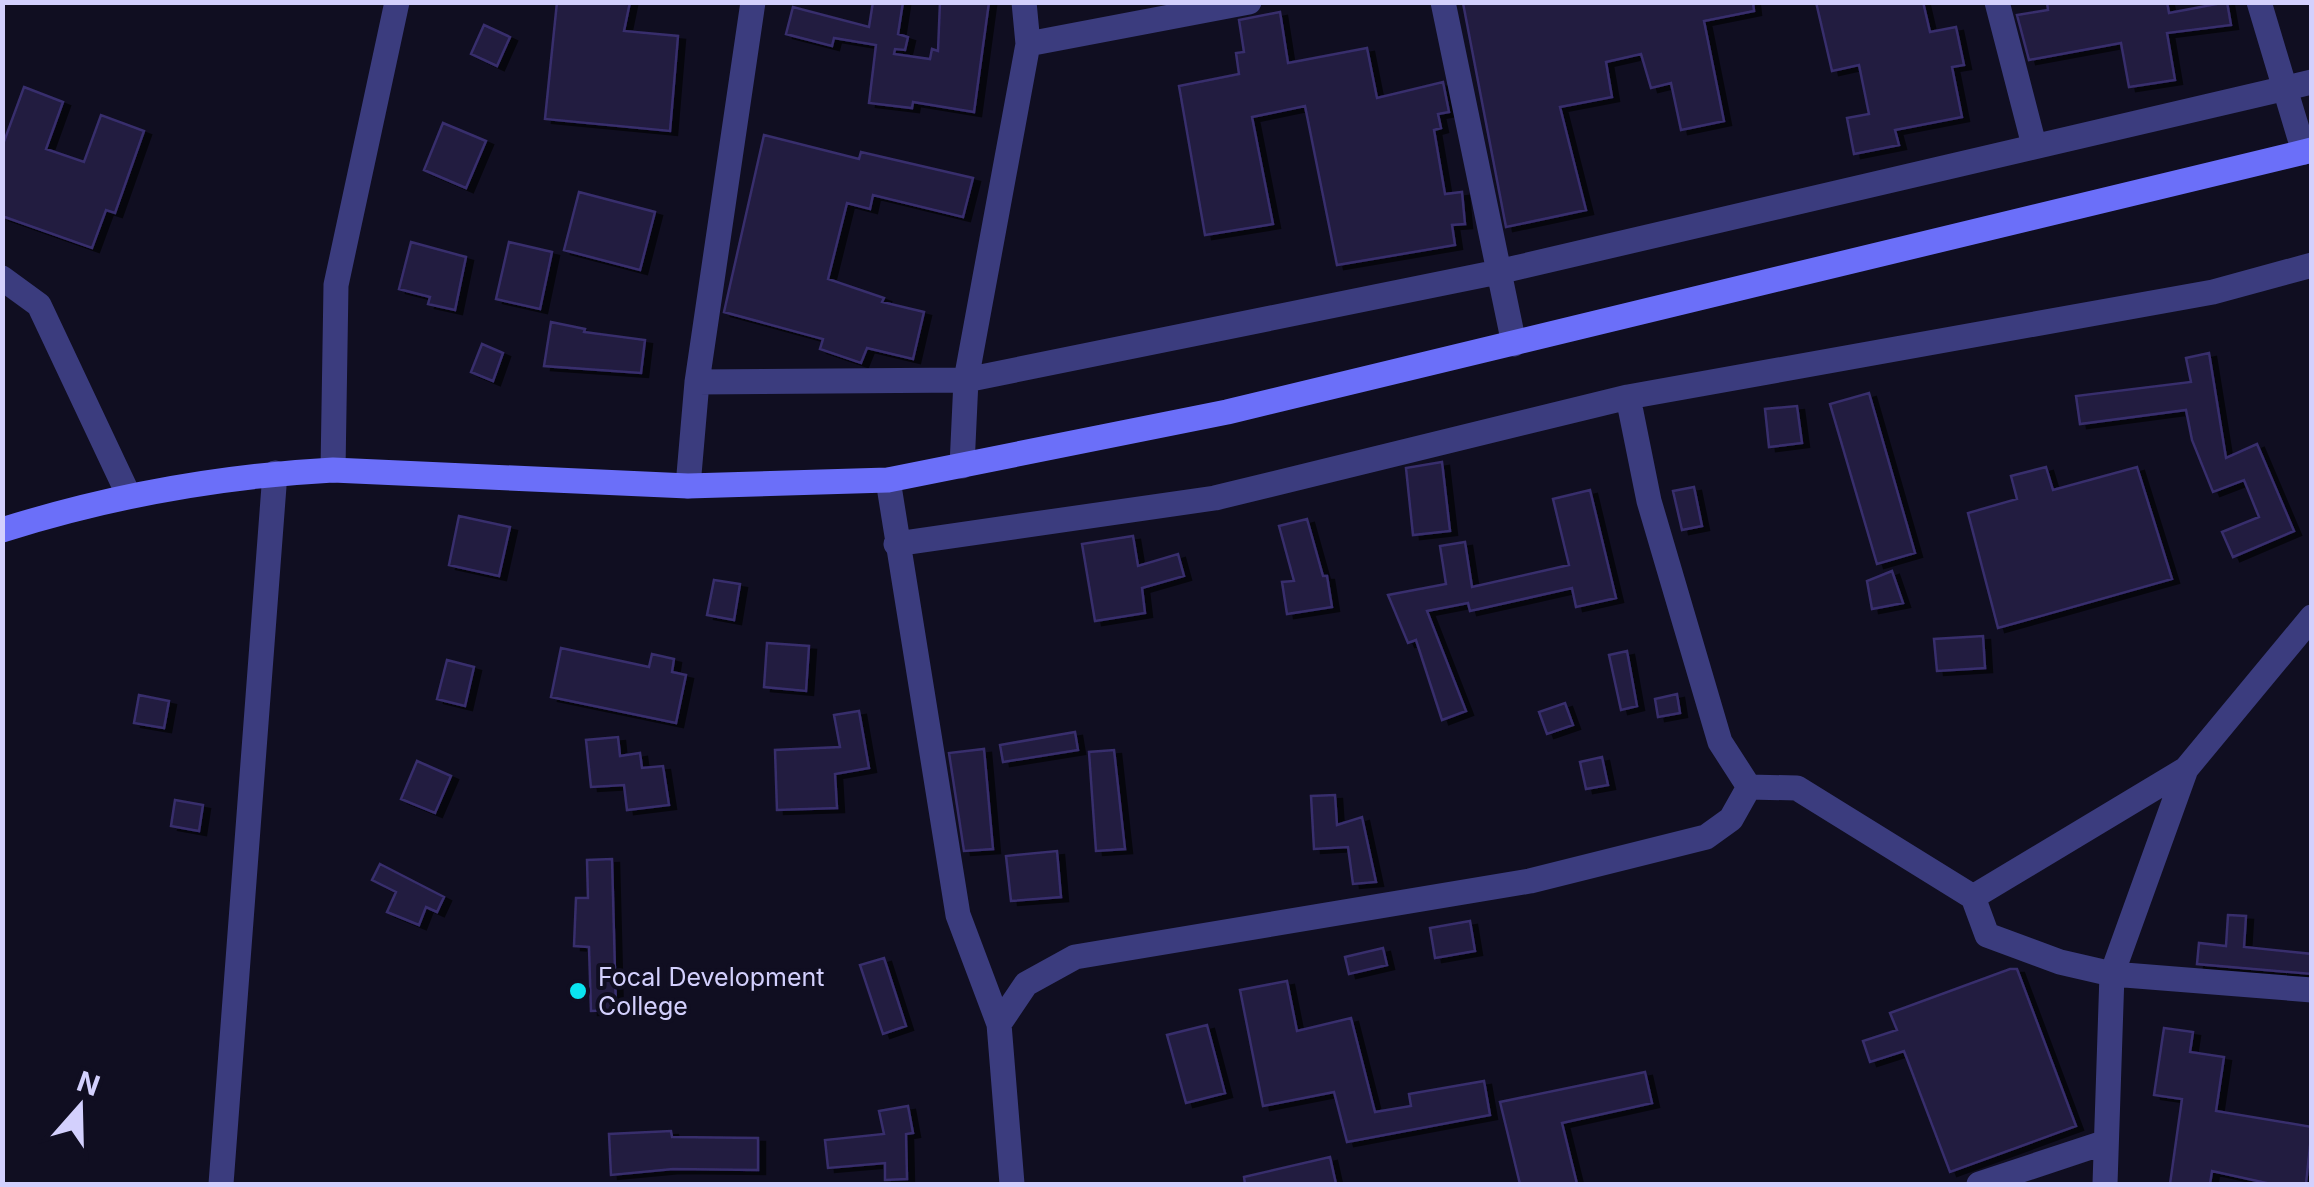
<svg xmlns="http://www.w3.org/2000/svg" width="2314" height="1187" font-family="Inter,sans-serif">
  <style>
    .building { fill: #211b41; stroke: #372e6c; stroke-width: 2.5; filter: url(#shadow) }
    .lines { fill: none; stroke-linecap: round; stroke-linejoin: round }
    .street { stroke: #3b3c7e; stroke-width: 25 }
    .secondary { stroke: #6b6ff9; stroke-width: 25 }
    .poi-dot { fill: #0ae4f0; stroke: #100e21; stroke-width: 4 }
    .labels { text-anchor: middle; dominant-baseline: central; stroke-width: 8; stroke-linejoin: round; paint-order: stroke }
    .poi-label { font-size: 25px; fill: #d3d0fd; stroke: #100e21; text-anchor: start }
  </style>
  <defs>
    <filter id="shadow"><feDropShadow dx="7" dy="4" stdDeviation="0" flood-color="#0009"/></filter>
  </defs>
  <rect width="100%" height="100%" fill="#100e21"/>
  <!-- building -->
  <path class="building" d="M 557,2 L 630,2 L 624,31 L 678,36 L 670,131 L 545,119 Z
    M 873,2 L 903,2 L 898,34 L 908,37 L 905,50 L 895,49 L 894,54 L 930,59 L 932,49 L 938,51 L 940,2 L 989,2 L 974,112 L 913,102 L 912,108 L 869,103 L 876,45 L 834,38 L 832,46 L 786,34 L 793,7 L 869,27 Z
    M 1753,2 L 1754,11 L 1704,21 L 1724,121 L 1681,130 L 1671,83 L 1651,88 L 1641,54 L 1606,62 L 1612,97 L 1560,107 L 1586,210 L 1506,227 L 1463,3 Z
    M 1816,2 L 1923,2 L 1930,32 L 1956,27 L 1964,65 L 1952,67 L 1962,117 L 1895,130 L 1899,145 L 1854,154 L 1847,118 L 1869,114 L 1859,65 L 1832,71 Z
    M 2047,2 L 2167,2 L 2169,13 L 2227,2 L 2231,25 L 2167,33 L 2175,80 L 2129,87 L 2121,43 L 2029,60 L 2017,15 L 2048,10 Z
    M 1280,12 L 1288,63 L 1367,48 L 1377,98 L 1443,82 L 1449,112 L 1438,114 L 1441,128 L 1434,130 L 1445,194 L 1462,192 L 1465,224 L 1452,225 L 1455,245 L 1337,265 L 1305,106 L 1252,117 L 1273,224 L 1205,235 L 1179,86 L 1239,74 L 1236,53 L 1244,52 L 1239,20 Z
    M 484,25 L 510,37 L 497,66 L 471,54 Z
    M 24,87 L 63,102 L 46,149 L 84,162 L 101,115 L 144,131 L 115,213 L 106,210 L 92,248 L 2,216 L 2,147 Z
    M 443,123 L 486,141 L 466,188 L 424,170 Z
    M 764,135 L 859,159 L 861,152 L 973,178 L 963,217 L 873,195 L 870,209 L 847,203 L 828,279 L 884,298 L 882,302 L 924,312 L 913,359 L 867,348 L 861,363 L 820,349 L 823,339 L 724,312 Z
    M 579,192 L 655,212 L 640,270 L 564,250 Z
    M 411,242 L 466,257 L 455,310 L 428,304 L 430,297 L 399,289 Z
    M 509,242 L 552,252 L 540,309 L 496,299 Z
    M 551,322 L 585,329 L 584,332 L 645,340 L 641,373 L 544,366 Z
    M 482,344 L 503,353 L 493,381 L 471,372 Z
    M 2209,353 L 2226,458 L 2257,444 L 2294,531 L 2233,557 L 2222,532 L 2259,517 L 2244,480 L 2213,492 L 2192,440 L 2186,410 L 2080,424 L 2076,396 L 2191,382 L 2186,358 Z
    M 1869,393 L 1915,553 L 1877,564 L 1830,404 Z
    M 1797,406 L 1802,443 L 1769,447 L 1765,409 Z
    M 1442,462 L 1450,531 L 1413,535 L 1406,468 Z
    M 2046,467 L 2053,490 L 2137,467 L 2172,579 L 1998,628 L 1968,513 L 2017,499 L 2011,476 Z
    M 1694,487 L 1702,526 L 1682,530 L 1673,491 Z
    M 1590,490 L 1616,598 L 1576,607 L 1572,588 L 1470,611 L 1468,603 L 1427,611 L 1466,711 L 1442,720 L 1416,640 L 1408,643 L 1388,595 L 1446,584 L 1440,546 L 1465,542 L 1472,587 L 1569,565 L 1553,499 Z
    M 459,516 L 510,527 L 499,576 L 449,565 Z
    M 1307,519 L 1323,576 L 1327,576 L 1332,607 L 1287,614 L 1282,582 L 1294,581 L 1279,526 Z
    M 1133,536 L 1138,566 L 1178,554 L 1184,576 L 1142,588 L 1145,613 L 1095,621 L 1082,544 Z
    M 1892,571 L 1903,603 L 1872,609 L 1867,581 Z
    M 714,580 L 740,584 L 734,620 L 707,615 Z
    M 1983,636 L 1985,668 L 1937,671 L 1934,639 Z
    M 767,643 L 809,646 L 806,691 L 764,687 Z
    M 561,648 L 649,667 L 652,654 L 674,659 L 672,672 L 686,675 L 676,723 L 551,697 Z
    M 1627,651 L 1637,706 L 1621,710 L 1609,655 Z
    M 447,660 L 474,667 L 465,706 L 437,699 Z
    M 1677,694 L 1680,713 L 1658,717 L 1655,699 Z
    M 139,695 L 169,701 L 164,728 L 134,723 Z
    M 1565,703 L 1573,725 L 1547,734 L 1539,712 Z
    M 859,711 L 869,768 L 835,774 L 837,808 L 777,810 L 775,750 L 840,747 L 834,715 Z
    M 1075,732 L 1078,750 L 1003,762 L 1000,745 Z
    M 618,737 L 620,756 L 640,753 L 642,768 L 663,766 L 669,805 L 627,810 L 624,785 L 591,787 L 586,740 Z
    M 984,749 L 993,849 L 964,851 L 949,753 Z
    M 1114,750 L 1125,849 L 1096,851 L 1089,752 Z
    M 1602,757 L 1608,785 L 1586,789 L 1580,762 Z
    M 417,761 L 451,776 L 435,813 L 401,799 Z
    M 1335,795 L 1337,825 L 1362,817 L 1376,882 L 1353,884 L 1348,847 L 1314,849 L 1311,796 Z
    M 175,800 L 203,805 L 199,831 L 171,826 Z
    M 1057,851 L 1061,897 L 1011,901 L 1006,856 Z
    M 612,859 L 616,1010 L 591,1011 L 589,947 L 574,946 L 576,898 L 588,898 L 587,860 Z
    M 380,864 L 444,897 L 437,912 L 426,907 L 419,925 L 387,912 L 396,892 L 372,880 Z
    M 2228,915 L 2246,916 L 2244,947 L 2312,954 L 2312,974 L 2197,964 L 2199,943 L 2226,946 Z
    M 1470,921 L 1475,951 L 1435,958 L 1430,928 Z
    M 1383,948 L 1387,965 L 1349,974 L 1345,957 Z
    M 884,958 L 906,1026 L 883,1034 L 860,965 Z
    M 2010,969 L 2017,969 L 2076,1126 L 1950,1172 L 1904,1051 L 1870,1062 L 1863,1041 L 1897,1030 L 1890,1013 Z
    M 1287,981 L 1297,1031 L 1351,1018 L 1375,1112 L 1411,1106 L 1409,1094 L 1484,1081 L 1490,1115 L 1347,1142 L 1334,1092 L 1263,1106 L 1240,990 Z
    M 1207,1025 L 1225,1093 L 1186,1103 L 1167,1035 Z
    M 2164,1028 L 2193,1032 L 2190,1052 L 2224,1057 L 2216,1111 L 2312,1127 L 2306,1184 L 2271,1184 L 2212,1171 L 2210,1184 L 2170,1184 L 2182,1099 L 2154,1095 Z
    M 1645,1072 L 1652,1103 L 1562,1123 L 1577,1184 L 1520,1184 L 1500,1102 Z
    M 908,1106 L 913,1133 L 906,1134 L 907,1179 L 885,1180 L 885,1163 L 828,1168 L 825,1140 L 884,1134 L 879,1111 Z
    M 671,1131 L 672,1137 L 758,1138 L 758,1170 L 673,1169 L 611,1175 L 609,1134 Z
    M 1330,1157 L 1336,1184 L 1245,1184 L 1244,1177 Z"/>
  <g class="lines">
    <!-- street -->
    <path class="street" d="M 1443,2 L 1514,344
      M 1997,2 L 2034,145
      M 2259,2 L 2304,152
      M 1028,44 L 1249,2
      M 2,278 L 39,305 L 129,496
      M 697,382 L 966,380 L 1498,272 L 2312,82
      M 1628,397 L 1649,501 L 1720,742 L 1749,787 L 1797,788 L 1973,897 L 1987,935 L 2060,962 L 2112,974 L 2312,990
      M 962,466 L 966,380 L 1028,44 L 1024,2
      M 333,470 L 336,285 L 397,2
      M 888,480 L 958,915 L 999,1024 L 1012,1184
      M 688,486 L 697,382 L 753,2
      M 896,544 L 1215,498 L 1628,397 L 2213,292 L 2312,265
      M 1973,897 L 2186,769 L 2312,617
      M 999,1024 L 1026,984 L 1075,957 L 1530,881 L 1706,837 L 1731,819 L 1749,787
      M 221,1184 L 275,473
      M 1979,1184 L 2106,1142
      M 2105,1184 L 2112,974 L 2186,769"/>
    <!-- secondary -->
    <path class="secondary" d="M 2,530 C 110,496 220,476 333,470 L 688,486 L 888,480 L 1227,412 L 2312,150"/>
  </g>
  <!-- markers -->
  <circle class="poi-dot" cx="578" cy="991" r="10"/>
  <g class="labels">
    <!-- poi labels -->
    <g class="poi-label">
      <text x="598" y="977">Focal Development<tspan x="598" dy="29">College</tspan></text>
    </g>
  </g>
  <!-- border -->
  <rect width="2314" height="1187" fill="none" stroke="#d3d0fd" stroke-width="10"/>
  <!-- north arrow -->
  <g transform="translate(80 1107) rotate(20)" stroke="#100e21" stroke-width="8" paint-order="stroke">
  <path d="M0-8L18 38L0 25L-18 38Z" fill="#d3d0fd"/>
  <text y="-15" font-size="28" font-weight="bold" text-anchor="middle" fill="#d3d0fd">N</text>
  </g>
</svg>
